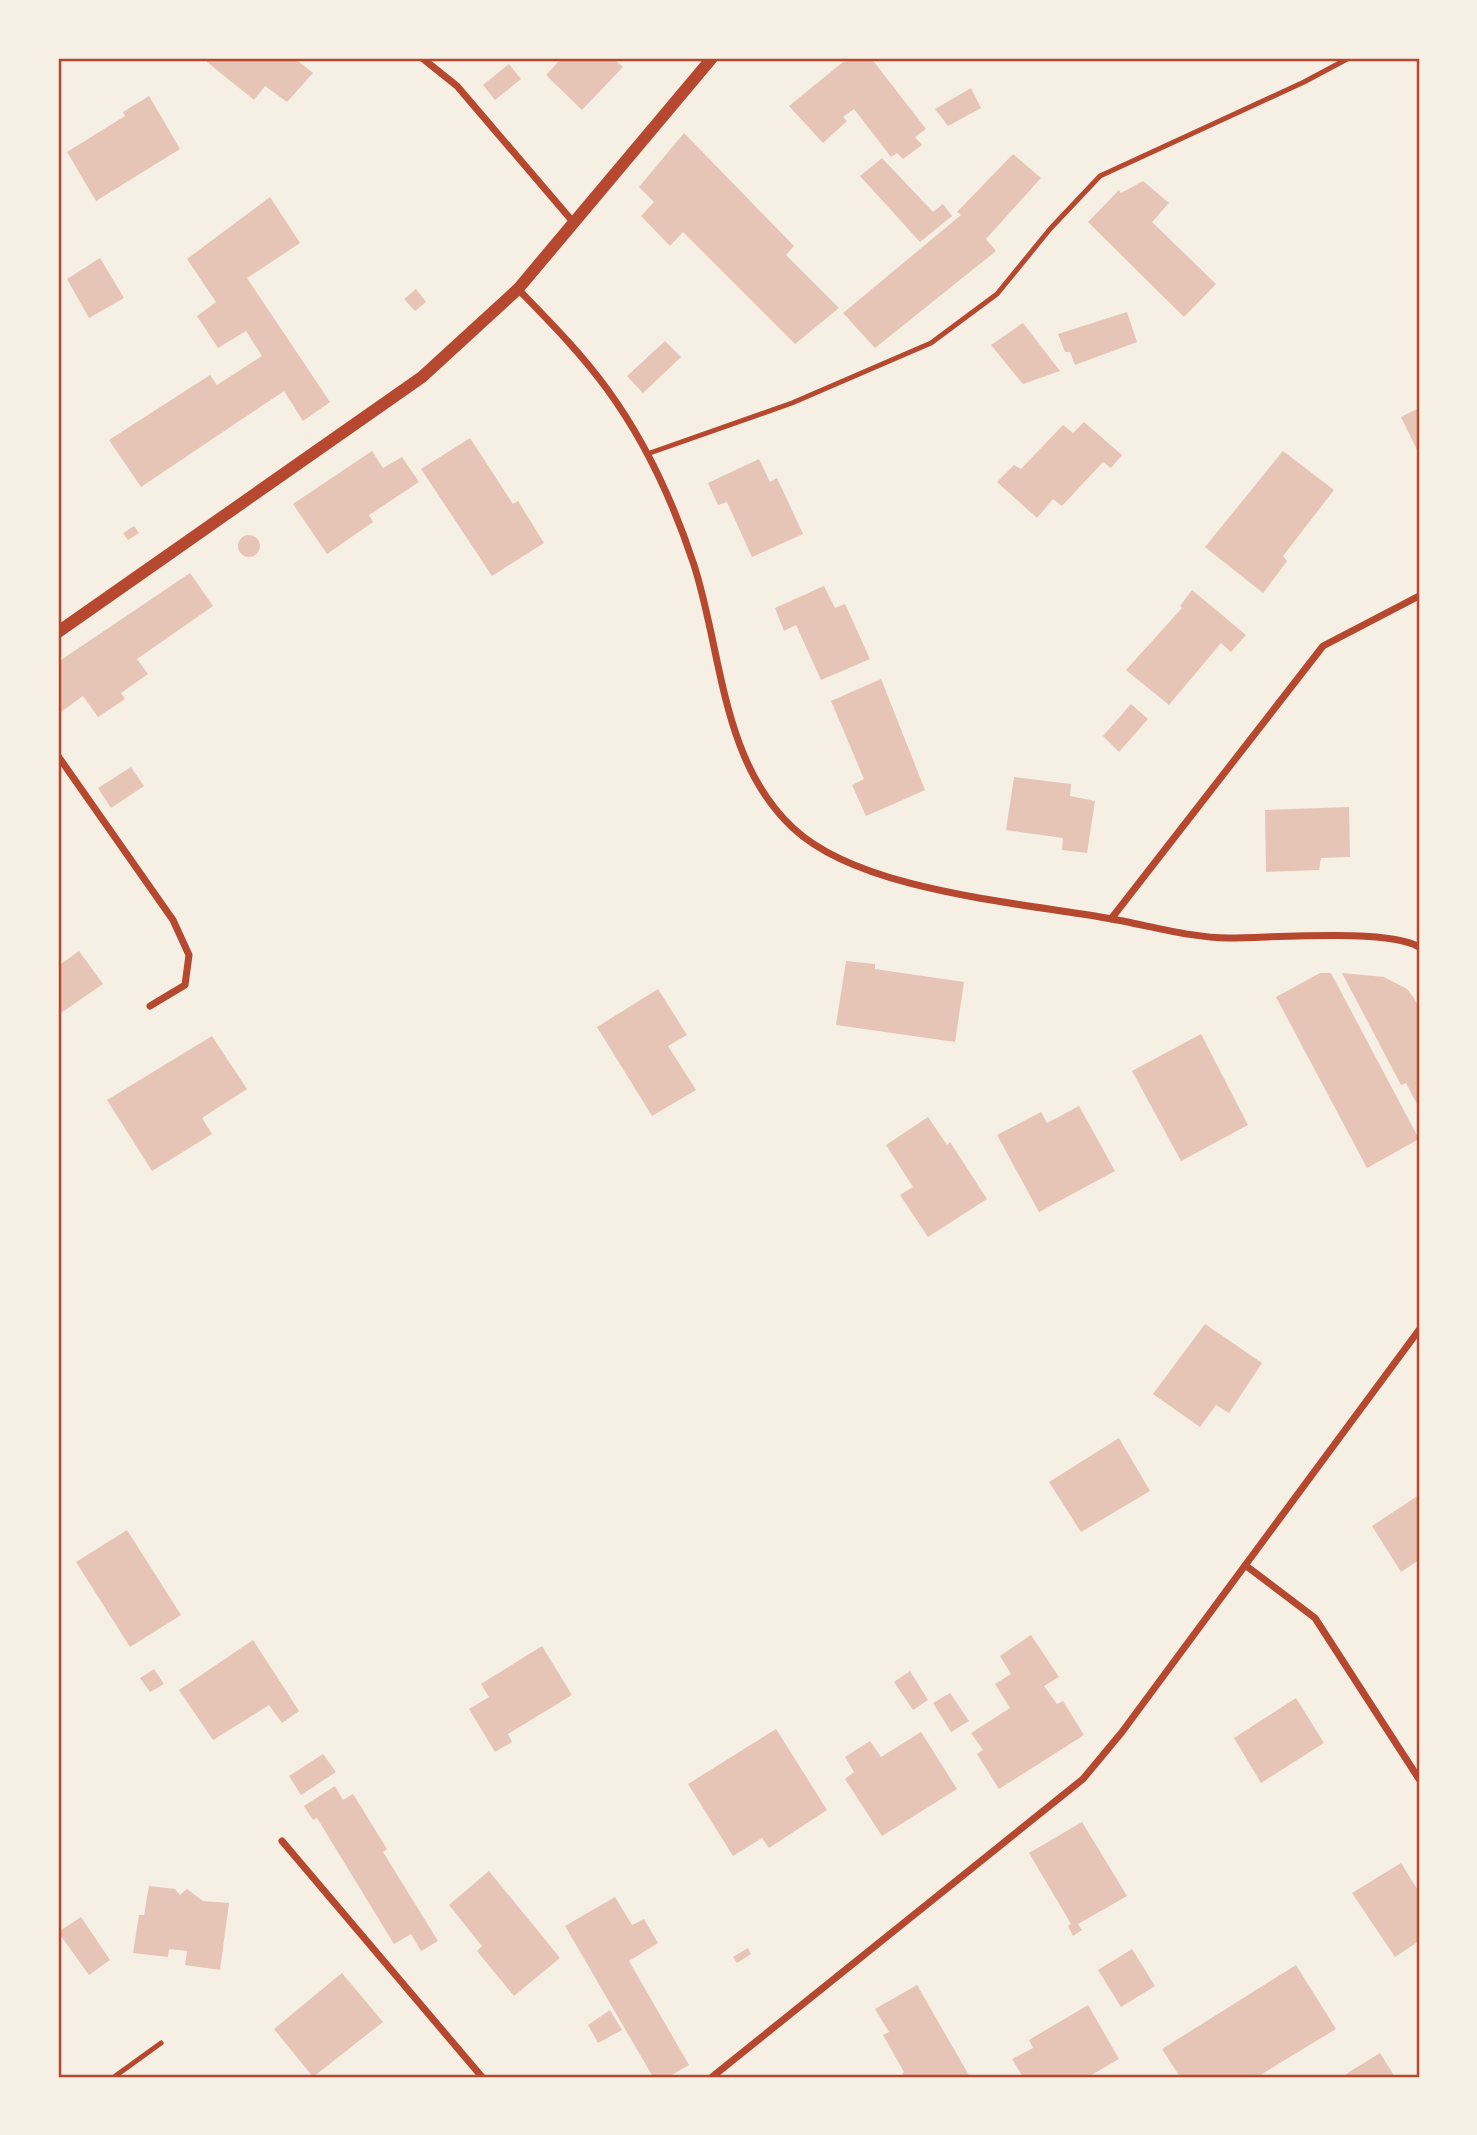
<svg xmlns="http://www.w3.org/2000/svg" width="1477" height="2135" font-family="'Work Sans',sans-serif">
  <style>
    .building { fill: #e6c5b7 }
    .lines { fill: none; stroke-linecap: round; stroke-linejoin: round }
    .service { stroke: #b5482f; stroke-width: 5 }
    .minor { stroke: #b5482f; stroke-width: 7 }
    .tertiary { stroke: #b5482f; stroke-width: 12 }
    .neatline { fill: none; stroke: #b5482f; stroke-width: 2.5 }
  </style>
  <rect width="100%" height="100%" fill="#f6efe4"/>
  <!-- building -->
  <path class="building" d="M 207,58 L 294,58 L 313,73 L 287,102 L 265,86 L 254,100 L 207,62 Z
    M 558,58 L 613,58 L 623,67 L 582,110 L 546,75 L 560,60 Z
    M 848,58 L 871,58 L 926,129 L 915,137 L 922,145 L 903,159 L 897,153 L 891,157 L 854,109 L 843,117 L 847,121 L 823,143 L 789,106 Z
    M 509,64 L 521,79 L 495,100 L 483,85 Z
    M 971,88 L 981,108 L 948,126 L 935,109 Z
    M 149,96 L 180,149 L 96,201 L 67,152 L 125,116 L 123,112 Z
    M 684,133 L 794,246 L 786,255 L 839,308 L 795,344 L 683,232 L 670,246 L 641,216 L 654,202 L 639,187 Z
    M 1013,154 L 1041,178 L 986,239 L 996,251 L 875,348 L 843,313 L 961,215 L 957,212 Z
    M 882,158 L 933,212 L 943,204 L 952,216 L 920,242 L 860,176 Z
    M 1143,181 L 1169,203 L 1152,222 L 1216,284 L 1184,317 L 1088,222 L 1119,190 L 1121,193 Z
    M 270,197 L 300,243 L 247,278 L 330,402 L 303,421 L 284,391 L 141,487 L 109,440 L 210,375 L 217,385 L 262,356 L 246,331 L 218,348 L 197,316 L 216,302 L 187,259 Z
    M 100,258 L 124,298 L 89,318 L 67,279 Z
    M 416,289 L 426,302 L 415,311 L 404,299 Z
    M 1127,312 L 1137,342 L 1075,365 L 1070,352 L 1065,352 L 1058,334 Z
    M 1023,323 L 1060,371 L 1023,384 L 991,345 Z
    M 665,341 L 681,357 L 643,393 L 627,376 Z
    M 1419,408 L 1419,454 L 1401,417 Z
    M 1084,422 L 1122,455 L 1111,468 L 1103,462 L 1062,506 L 1053,499 L 1037,518 L 997,482 L 1014,465 L 1021,469 L 1063,425 L 1073,433 Z
    M 470,438 L 513,504 L 518,501 L 544,543 L 492,576 L 421,469 Z
    M 372,451 L 383,468 L 402,457 L 419,482 L 369,515 L 373,522 L 327,554 L 293,504 Z
    M 1283,451 L 1334,490 L 1283,556 L 1287,561 L 1263,593 L 1205,547 Z
    M 759,459 L 770,482 L 777,478 L 803,534 L 752,557 L 727,502 L 718,505 L 708,483 Z
    M 134,526 L 139,533 L 128,540 L 123,533 Z
    M238 546a11 11 0 1 1 22 0a11 11 0 1 1-22 0Z
    M 190,573 L 213,606 L 137,659 L 148,674 L 121,693 L 125,699 L 98,717 L 83,696 L 58,714 L 58,662 Z
    M 824,586 L 835,608 L 845,604 L 870,659 L 821,680 L 796,625 L 784,631 L 775,608 Z
    M 1192,590 L 1246,635 L 1231,652 L 1221,643 L 1169,705 L 1126,670 L 1182,608 L 1180,606 Z
    M 881,679 L 925,790 L 866,816 L 852,785 L 864,779 L 831,701 Z
    M 1131,704 L 1148,719 L 1119,752 L 1103,736 Z
    M 131,767 L 144,786 L 111,808 L 98,788 Z
    M 1014,777 L 1071,784 L 1070,796 L 1095,801 L 1087,853 L 1062,850 L 1063,838 L 1006,830 Z
    M 1349,807 L 1350,857 L 1321,858 L 1319,870 L 1266,872 L 1265,810 Z
    M 79,951 L 103,984 L 58,1015 L 58,966 Z
    M 846,961 L 875,964 L 875,969 L 964,982 L 955,1042 L 836,1025 Z
    M 1320,973 L 1331,973 L 1419,1139 L 1367,1168 L 1276,997 Z
    M 1342,973 L 1384,977 L 1407,989 L 1414,998 L 1419,1008 L 1419,1108 L 1406,1083 L 1401,1085 Z
    M 658,989 L 687,1035 L 668,1046 L 696,1090 L 652,1116 L 597,1027 Z
    M 1201,1034 L 1248,1125 L 1181,1161 L 1132,1071 Z
    M 212,1036 L 247,1089 L 202,1118 L 212,1134 L 152,1171 L 107,1100 Z
    M 1079,1106 L 1115,1171 L 1039,1212 L 997,1135 L 1041,1112 L 1047,1123 Z
    M 928,1117 L 947,1145 L 950,1142 L 987,1199 L 928,1237 L 900,1195 L 913,1187 L 886,1145 Z
    M 1205,1324 L 1262,1363 L 1229,1413 L 1216,1405 L 1200,1427 L 1153,1394 Z
    M 1119,1438 L 1150,1491 L 1081,1532 L 1049,1482 Z
    M 1419,1495 L 1419,1560 L 1401,1572 L 1372,1526 Z
    M 127,1530 L 181,1615 L 130,1647 L 76,1562 Z
    M 1031,1635 L 1059,1677 L 1044,1686 L 1057,1704 L 1063,1701 L 1084,1735 L 999,1789 L 977,1754 L 983,1750 L 971,1733 L 1010,1708 L 995,1684 L 1011,1674 L 1000,1656 Z
    M 253,1640 L 299,1711 L 282,1723 L 269,1705 L 213,1740 L 179,1690 Z
    M 542,1646 L 572,1695 L 508,1734 L 512,1742 L 495,1752 L 469,1709 L 489,1697 L 481,1684 Z
    M 154,1669 L 164,1684 L 150,1692 L 140,1678 Z
    M 910,1671 L 928,1700 L 913,1710 L 894,1682 Z
    M 950,1693 L 969,1721 L 951,1732 L 933,1703 Z
    M 1296,1698 L 1324,1743 L 1261,1783 L 1234,1738 Z
    M 776,1729 L 827,1810 L 769,1848 L 762,1838 L 733,1856 L 688,1784 Z
    M 921,1732 L 957,1789 L 882,1836 L 845,1779 L 854,1772 L 845,1757 L 870,1741 L 881,1757 Z
    M 323,1754 L 336,1772 L 301,1795 L 289,1776 Z
    M 335,1786 L 343,1800 L 353,1794 L 387,1849 L 383,1852 L 438,1941 L 421,1951 L 411,1934 L 394,1944 L 317,1818 L 313,1820 L 304,1806 Z
    M 1082,1822 L 1127,1896 L 1078,1924 L 1082,1930 L 1073,1936 L 1068,1926 L 1071,1924 L 1029,1853 Z
    M 1401,1863 L 1419,1892 L 1419,1941 L 1395,1957 L 1352,1893 Z
    M 489,1871 L 560,1958 L 514,1996 L 477,1951 L 482,1946 L 449,1905 Z
    M 149,1886 L 175,1889 L 180,1895 L 187,1889 L 203,1901 L 229,1903 L 220,1970 L 185,1965 L 187,1951 L 169,1949 L 168,1957 L 133,1953 L 139,1915 L 144,1915 Z
    M 615,1897 L 632,1925 L 644,1919 L 658,1943 L 629,1961 L 689,2065 L 668,2077 L 653,2077 L 565,1926 Z
    M 81,1917 L 110,1960 L 89,1975 L 58,1932 Z
    M 748,1948 L 751,1954 L 737,1963 L 733,1957 Z
    M 1132,1949 L 1155,1986 L 1121,2007 L 1098,1970 Z
    M 1296,1965 L 1336,2029 L 1257,2077 L 1180,2077 L 1162,2049 Z
    M 342,1973 L 383,2022 L 313,2077 L 274,2029 Z
    M 917,1985 L 970,2077 L 900,2077 L 904,2072 L 883,2035 L 889,2032 L 875,2009 Z
    M 1088,2005 L 1119,2059 L 1088,2077 L 1023,2077 L 1012,2059 L 1033,2048 L 1029,2040 Z
    M 610,2010 L 622,2030 L 598,2043 L 588,2025 Z
    M 1380,2053 L 1395,2077 L 1348,2077 L 1346,2074 Z"/>
  <g class="lines">
    <!-- service -->
    <path class="service" d="M 647,454 L 792,403 L 931,343 L 997,294 L 1050,229 L 1100,176 L 1304,82 L 1349,58
      M 114,2077 L 161,2043"/>
    <!-- minor -->
    <path class="minor" d="M 422,58 L 457,86 L 574,223
      M 518,289 C 549,321 581,353 607,389 C 645,441 674,504 694,565 C 722,652 721,761 793,828 C 860,891 1016,902 1106,918 C 1143,924 1195,939 1231,938 C 1271,938 1389,928 1419,947
      M 58,756 L 173,920 L 189,955 L 185,985 L 150,1006
      M 1111,919 L 1323,646 L 1419,596
      M 1245,1565 L 1315,1618 L 1419,1779
      M 282,1841 L 482,2077
      M 712,2077 L 1083,1779 L 1122,1732 L 1419,1330"/>
    <!-- tertiary -->
    <path class="tertiary" d="M 58,632 L 422,377 L 518,289 L 712,58"/>
  </g>
  <!-- border -->
  <rect width="1477" height="2135" fill="none" stroke="#f6efe4" stroke-width="119"/>
  <rect x="60" y="60" width="1358" height="2016" class="neatline"/>
</svg>
